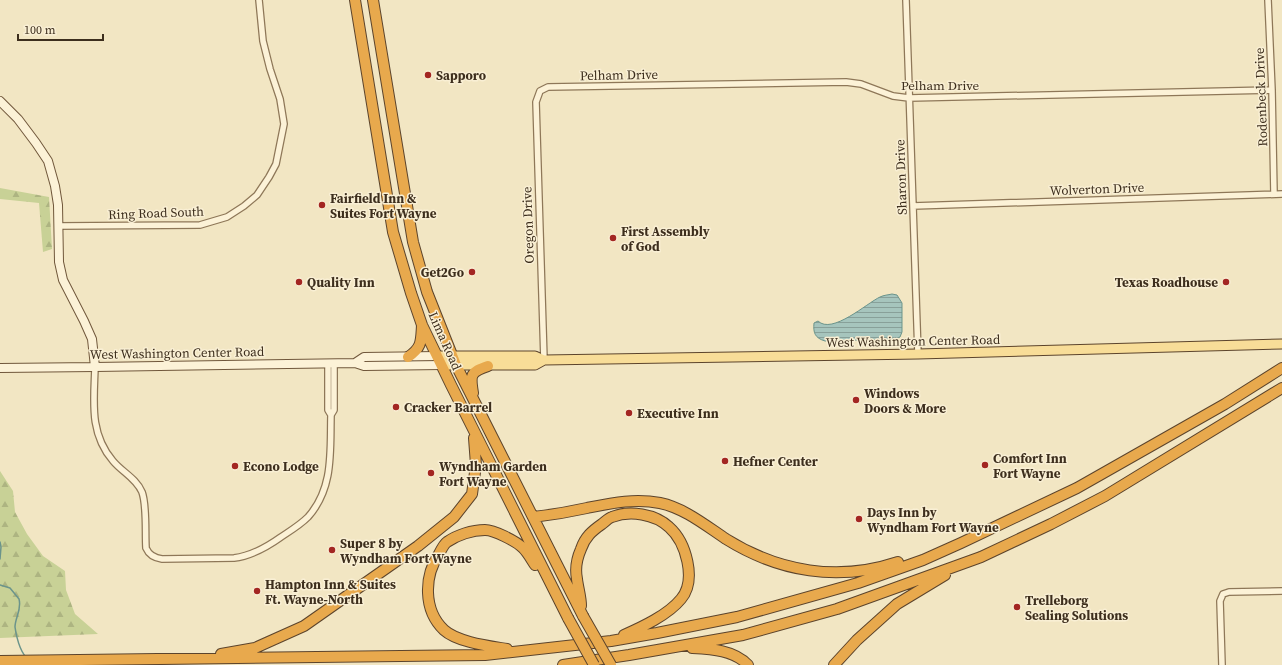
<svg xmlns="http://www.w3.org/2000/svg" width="1282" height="665" font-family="'Source Serif 4',serif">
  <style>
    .forest { fill: url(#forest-firs) }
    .water { fill: url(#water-rules); stroke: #6b948b }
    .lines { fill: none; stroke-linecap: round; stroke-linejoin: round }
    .stream { stroke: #6b948b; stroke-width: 1.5 }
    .street-casing { stroke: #8e7758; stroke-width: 8 }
    .secondary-casing { stroke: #70573b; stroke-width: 10 }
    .primary-casing { stroke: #5c442c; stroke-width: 11 }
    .highway-casing { stroke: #5c442c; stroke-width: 12 }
    .street { stroke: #fcf2d7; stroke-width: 5.5 }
    .secondary { stroke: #fcf2d7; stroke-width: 8 }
    .primary { stroke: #f8dd98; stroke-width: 9 }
    .highway { stroke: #e8a94d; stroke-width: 10 }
    .highway-bridge-casing { stroke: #5c442c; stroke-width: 12; stroke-linecap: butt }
    .highway-bridge { stroke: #e8a94d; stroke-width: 10 }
    .poi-dot { fill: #a32622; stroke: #f9efd4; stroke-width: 1.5 }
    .labels { text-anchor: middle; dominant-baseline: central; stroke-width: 3; stroke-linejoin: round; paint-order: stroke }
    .poi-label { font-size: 13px; font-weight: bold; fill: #3d2e1d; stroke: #f9efd4; text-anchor: start }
    .street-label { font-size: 13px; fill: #3d2e1d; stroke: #f9efd4 }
  </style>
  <defs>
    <pattern id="forest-firs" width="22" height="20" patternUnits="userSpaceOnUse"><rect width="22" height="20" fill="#c8d196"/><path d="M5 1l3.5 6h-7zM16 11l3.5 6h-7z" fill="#adb481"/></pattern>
    <pattern id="water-rules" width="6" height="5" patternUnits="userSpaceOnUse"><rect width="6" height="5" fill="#a6c5bd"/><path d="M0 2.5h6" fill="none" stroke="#88a099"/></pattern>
  </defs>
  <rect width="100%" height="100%" fill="#f2e6c3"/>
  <!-- forest -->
  <path class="forest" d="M 0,188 L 49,197 L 52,249 L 43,252 L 39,203 L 0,199 Z
    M 0,471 L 13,491 L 15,512 L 27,534 L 43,556 L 65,571 L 66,590 L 75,614 L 98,634 L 0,638 Z"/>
  <!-- water -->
  <path class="water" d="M 892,294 L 897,295 L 902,303 L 902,332 L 900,337 L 896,339 L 825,341 C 815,338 813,333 814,323 L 818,321 C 832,335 867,303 880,297 C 884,295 888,295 892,294 Z"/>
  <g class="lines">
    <!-- stream -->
    <path class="stream" d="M 0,542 L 1,547 L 0,559
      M 0,585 L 10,588 L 19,599 C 22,609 15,618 15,627 C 16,636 20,651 26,657"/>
    <defs>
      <path id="street" d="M 906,0 L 918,354
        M 1268,0 L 1272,90 L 1274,194
        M 913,206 L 1282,194
        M 59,226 L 200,225 L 227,217 L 244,206 L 257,195 L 269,177 L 276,164 L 284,124 L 280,99 L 270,69 L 263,41 L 259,0
        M 544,360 L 536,102 L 540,91 L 548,87 L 846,82 L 861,84 L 893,96 L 909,98 L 1272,90
        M 95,367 C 94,401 89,433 113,461 C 122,472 136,478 142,492 C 147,505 145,533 146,548 C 149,555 154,558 162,559 L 234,558 C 251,556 267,547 281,537 C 290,531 300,525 308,517 C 334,488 330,451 331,415 L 328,410 L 328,363
        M 331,415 L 334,410 L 334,363
        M 1222,665 L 1220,601 L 1223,594 L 1229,592 L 1282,591"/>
      <path id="secondary" d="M 0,101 L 18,119 L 36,143 L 48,161 L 55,186 L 58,205 L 59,262 L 63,280 L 84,321 L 92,339 L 95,367
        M 355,363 L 364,357 L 437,356
        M 0,368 L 95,367 L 355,363 L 364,366 L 442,365"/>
      <path id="primary" d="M 437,356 L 535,356 L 544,360
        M 442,365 L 535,365 L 544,360 L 918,354 L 1282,344"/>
      <path id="highway" d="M 355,0 L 393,232 L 411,293 L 422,325 L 451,385 L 568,618
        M 373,0 L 413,242 L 427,292 L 456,365 L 583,616
        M 408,357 C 422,348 421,341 422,325
        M 473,393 C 470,375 470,372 488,366
        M 533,517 C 551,515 569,512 587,508 C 612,503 635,498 660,503 C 684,508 705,525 726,539 C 779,572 838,582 898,562
        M 581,606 C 581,597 578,588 577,579 C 575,569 577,558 581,549 C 585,537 592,531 602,524 C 605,522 608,518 612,517 C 630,510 655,514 669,527 C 686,542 697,580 681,599 C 668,615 642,627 624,635
        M 692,648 C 712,649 734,650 748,665
        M 507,649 C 489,646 457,642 444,630 C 423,610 424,576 439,554 C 441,550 444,544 447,542 C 457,535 472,530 485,530 C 494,530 516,541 523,548 C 528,553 531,559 535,565
        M 221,654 L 255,648 L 304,626 L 418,546 L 454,517 L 472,494 L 476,465 L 474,438
        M 0,661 L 485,655 L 611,641 L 657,633 L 737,617 L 858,583 L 923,560 L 961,543 L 1077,488 L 1225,404 L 1282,368
        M 563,665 L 629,655 L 743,635 L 837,609 L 981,557 L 1051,524 L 1105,496 L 1282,388
        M 834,665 L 857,640 L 897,604 L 945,575"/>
    </defs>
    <!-- street casing -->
    <use href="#street" class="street-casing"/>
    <!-- secondary casing -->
    <use href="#secondary" class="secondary-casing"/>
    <!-- primary casing -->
    <use href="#primary" class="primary-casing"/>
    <!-- highway casing -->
    <use href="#highway" class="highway-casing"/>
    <!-- street -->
    <use href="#street" class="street"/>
    <!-- secondary -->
    <use href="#secondary" class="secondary"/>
    <!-- primary -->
    <use href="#primary" class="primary"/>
    <!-- highway -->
    <use href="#highway" class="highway"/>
    <defs>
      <path id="highway-bridge" d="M 583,616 L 611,665
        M 568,618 L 594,665"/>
    </defs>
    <!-- highway-bridge casing -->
    <use href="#highway-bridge" class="highway-bridge-casing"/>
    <!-- highway-bridge -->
    <use href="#highway-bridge" class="highway-bridge"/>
  </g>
  <!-- markers -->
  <g class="poi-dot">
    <circle cx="428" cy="75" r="4"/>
    <circle cx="322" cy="205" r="4"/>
    <circle cx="613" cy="238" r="4"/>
    <circle cx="472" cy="272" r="4"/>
    <circle cx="299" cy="282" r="4"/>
    <circle cx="1226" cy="282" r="4"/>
    <circle cx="856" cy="400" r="4"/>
    <circle cx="396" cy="407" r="4"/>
    <circle cx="629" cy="413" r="4"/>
    <circle cx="725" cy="461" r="4"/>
    <circle cx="985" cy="465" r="4"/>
    <circle cx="235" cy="466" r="4"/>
    <circle cx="431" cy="473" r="4"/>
    <circle cx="859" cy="519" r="4"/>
    <circle cx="332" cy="550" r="4"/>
    <circle cx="257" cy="591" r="4"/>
    <circle cx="1017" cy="607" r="4"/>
  </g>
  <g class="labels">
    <!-- poi labels -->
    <g class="poi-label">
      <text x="436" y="75">Sapporo</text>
      <text x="330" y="198">Fairfield Inn &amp;<tspan x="330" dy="15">Suites Fort Wayne</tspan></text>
      <text x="621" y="231">First Assembly<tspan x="621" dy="15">of God</tspan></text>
      <text x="464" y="272" text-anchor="end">Get2Go</text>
      <text x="307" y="282">Quality Inn</text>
      <text x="1218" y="282" text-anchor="end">Texas Roadhouse</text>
      <text x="864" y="393">Windows<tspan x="864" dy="15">Doors &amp; More</tspan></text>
      <text x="404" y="407">Cracker Barrel</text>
      <text x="637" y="413">Executive Inn</text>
      <text x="993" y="458">Comfort Inn<tspan x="993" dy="15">Fort Wayne</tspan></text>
      <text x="733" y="461">Hefner Center</text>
      <text x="243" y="466">Econo Lodge</text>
      <text x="439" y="466">Wyndham Garden<tspan x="439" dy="15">Fort Wayne</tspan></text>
      <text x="867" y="512">Days Inn by<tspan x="867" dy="15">Wyndham Fort Wayne</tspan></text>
      <text x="340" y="543">Super 8 by<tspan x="340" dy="15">Wyndham Fort Wayne</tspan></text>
      <text x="265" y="584">Hampton Inn &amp; Suites<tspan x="265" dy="15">Ft. Wayne-North</tspan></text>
      <text x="1025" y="600">Trelleborg<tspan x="1025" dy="15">Sealing Solutions</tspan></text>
    </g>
    <!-- street labels -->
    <g class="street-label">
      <text transform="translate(619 75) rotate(-1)">Pelham Drive</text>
      <text x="940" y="85">Pelham Drive</text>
      <text transform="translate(1261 97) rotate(-92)">Rodenbeck Drive</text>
      <text transform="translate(901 177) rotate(-92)">Sharon Drive</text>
      <text transform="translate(1097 189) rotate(-2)">Wolverton Drive</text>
      <text transform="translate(156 213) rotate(-2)">Ring Road South</text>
      <text transform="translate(528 225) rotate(-92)">Oregon Drive</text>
      <text transform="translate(445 341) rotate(66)">Lima Road</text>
      <text transform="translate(913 341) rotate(-1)">West Washington Center Road</text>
      <text transform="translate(177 353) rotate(-1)">West Washington Center Road</text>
    </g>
  </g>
  <!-- scale -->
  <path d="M18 34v6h85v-6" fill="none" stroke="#3d2e1d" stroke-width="2"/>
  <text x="24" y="34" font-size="12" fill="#3d2e1d" stroke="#f9efd4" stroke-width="3" paint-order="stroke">100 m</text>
</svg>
